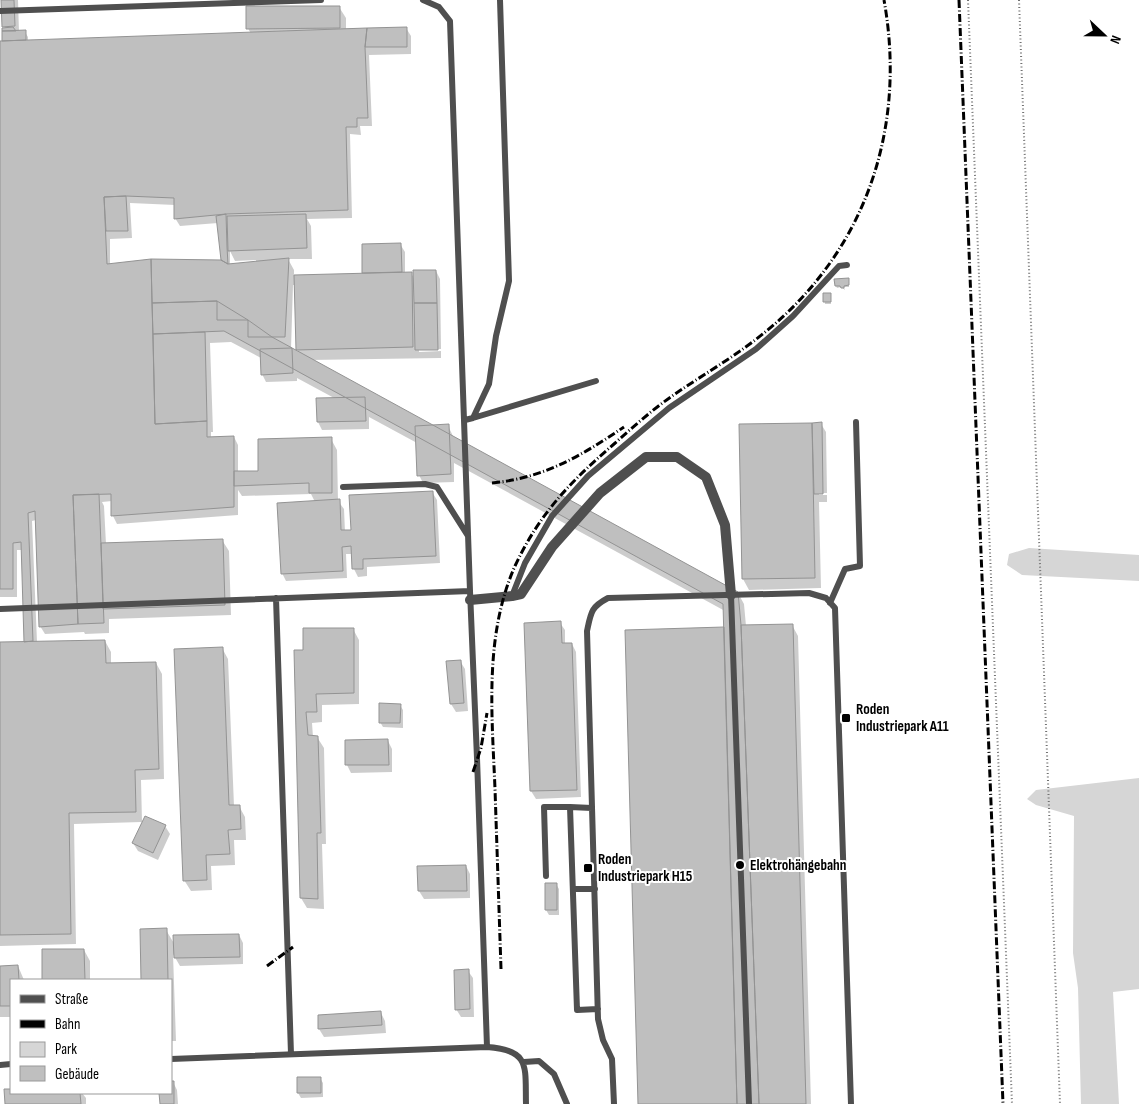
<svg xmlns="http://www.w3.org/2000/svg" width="1139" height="1104" font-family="'Sofia Sans Condensed',sans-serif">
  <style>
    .green { fill: #d6d6d6 }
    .shadow { fill: #0003; fill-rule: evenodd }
    .building { fill: #bfbfbf; stroke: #939393 }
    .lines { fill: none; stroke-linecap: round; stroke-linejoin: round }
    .path { stroke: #717171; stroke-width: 2; stroke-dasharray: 1 2.5; stroke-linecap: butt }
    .service { stroke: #4f4f4f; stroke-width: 6 }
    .minor { stroke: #4f4f4f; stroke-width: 10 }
    .rail { stroke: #000; stroke-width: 3; stroke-dasharray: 8 2.5 1 2.5; stroke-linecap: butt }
    .poi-dot { fill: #000; stroke: #fff; stroke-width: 2 }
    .labels { text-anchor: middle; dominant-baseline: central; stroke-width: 4; stroke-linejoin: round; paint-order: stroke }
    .poi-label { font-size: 15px; font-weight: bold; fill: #000; stroke: #fff; text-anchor: start }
  </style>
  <rect width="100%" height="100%" fill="#fff"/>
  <!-- green -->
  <path class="green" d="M 1029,548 L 1139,555 L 1139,581 L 1022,575 L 1007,565 L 1009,554 Z
    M 1139,778 L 1139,989 L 1113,992 L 1119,1104 L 1081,1104 L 1078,988 L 1073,953 L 1074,816 L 1036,805 L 1027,799 L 1036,790 Z"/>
  <!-- shadow -->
  <path class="shadow" d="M 2,0 L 18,0 L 19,32 L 25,32 L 28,37 L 28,41 L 251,34 L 248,28 L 339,7 L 346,18 L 346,30 L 406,28 L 411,36 L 411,54 L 369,55 L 372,126 L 360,126 L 361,135 L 350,134 L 352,218 L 307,219 L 311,226 L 312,259 L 288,259 L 294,270 L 294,276 L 364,274 L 363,245 L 400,244 L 405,252 L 405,274 L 411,273 L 415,280 L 436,271 L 440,279 L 441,349 L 419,349 L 419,352 L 441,351 L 441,358 L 310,360 L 435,428 L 448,426 L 452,434 L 453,437 L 738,593 L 744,604 L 746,626 L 792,625 L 798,636 L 811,1104 L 639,1104 L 726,628 L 725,611 L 454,463 L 454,482 L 423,483 L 419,475 L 417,443 L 369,417 L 369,429 L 322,430 L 318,422 L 336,399 L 297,378 L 297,381 L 266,382 L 262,374 L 261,358 L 231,342 L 210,343 L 213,432 L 211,432 L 211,438 L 234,437 L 238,445 L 238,472 L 259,472 L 331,439 L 337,450 L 338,501 L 344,509 L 345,532 L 352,531 L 432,492 L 437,500 L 440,563 L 367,567 L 367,576 L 358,577 L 354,569 L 353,554 L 346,554 L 347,578 L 286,581 L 282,573 L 315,502 L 311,494 L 242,496 L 238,490 L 238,515 L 117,524 L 113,516 L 112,501 L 102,502 L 104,506 L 106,544 L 222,540 L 229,551 L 231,615 L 109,619 L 109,633 L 85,634 L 84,632 L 45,634 L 40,626 L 36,520 L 32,521 L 37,642 L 105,641 L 111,652 L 111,664 L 156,663 L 162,674 L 164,779 L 141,780 L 142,822 L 74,824 L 76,944 L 0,946 L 0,643 L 25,643 L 22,550 L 17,550 L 17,597 L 0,597 L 0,42 L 4,42 L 5,29 ZM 130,203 L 175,205 L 175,218 L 180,226 L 218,223 L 222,261 L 110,265 L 110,239 L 132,238 ZM 230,251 L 235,261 L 256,260 L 256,263 L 230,265 ZM 293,285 L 296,285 L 297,349 L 300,354 L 291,349 Z
    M 849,282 L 849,287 L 844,287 L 845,290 L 841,287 L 837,288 L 836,286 Z
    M 824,294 L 830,294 L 831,304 L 825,304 Z
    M 821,424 L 826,432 L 827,493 L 819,493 L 819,495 L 827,495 L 827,502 L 819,502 L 821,588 L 749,590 L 743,579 L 740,426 Z
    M 560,623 L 565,630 L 565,645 L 572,644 L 576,652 L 581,797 L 536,799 L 531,791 L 525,624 Z
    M 353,629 L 359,640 L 359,704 L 322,705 L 322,722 L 312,723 L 313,737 L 317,737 L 324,748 L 326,844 L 322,844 L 324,909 L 307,908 L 301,898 L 304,652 Z
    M 222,648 L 228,659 L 234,806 L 239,806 L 245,817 L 246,840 L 234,840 L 235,865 L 211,866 L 212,890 L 191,891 L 184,880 Z
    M 460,661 L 465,669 L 468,711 L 456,712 L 451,704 Z
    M 400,705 L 403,710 L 403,728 L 383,727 L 380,722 Z
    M 388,741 L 392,749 L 392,772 L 351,773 L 347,765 Z
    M 165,826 L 170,834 L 158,860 L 138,851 L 133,843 Z
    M 466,866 L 470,874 L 470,898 L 424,899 L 419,891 Z
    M 556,884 L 559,889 L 559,915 L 549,915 L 546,910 Z
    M 166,930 L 175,945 L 239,935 L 243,943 L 243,964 L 180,966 L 173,954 L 176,1041 L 171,1041 L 171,980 L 143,980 L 141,931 Z
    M 84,950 L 90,961 L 90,980 L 44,980 L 43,951 Z
    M 18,966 L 24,980 L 11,980 L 11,1017 L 0,1017 L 0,967 Z
    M 468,971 L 473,978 L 474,1017 L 461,1017 L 456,1009 Z
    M 381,1013 L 385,1021 L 386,1033 L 324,1037 L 319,1029 Z
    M 320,1078 L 323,1083 L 323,1097 L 301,1098 L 298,1093 Z
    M 173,1082 L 177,1090 L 178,1104 L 161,1104 L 161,1093 L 171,1093 Z
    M 5,1090 L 11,1090 L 11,1093 L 82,1093 L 86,1098 L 86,1104 L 6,1104 Z"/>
  <!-- building -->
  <path class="building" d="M 1,0 L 14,0 L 15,26 L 2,27 Z
    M 246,6 L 340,6 L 340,28 L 246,29 Z
    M 13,27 L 16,31 L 2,31 L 2,28 Z
    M 407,27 L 407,47 L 365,47 L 367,28 Z
    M 367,28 L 365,47 L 368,118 L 357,118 L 357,127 L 346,127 L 348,210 L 226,214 L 174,219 L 174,198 L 126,196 L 104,197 L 107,264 L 151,259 L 155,424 L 207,421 L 207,437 L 234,436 L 234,507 L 111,516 L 111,494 L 73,495 L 78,624 L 39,627 L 35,511 L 28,513 L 33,641 L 24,642 L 21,542 L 13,543 L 13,589 L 0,589 L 0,41 Z
    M 26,30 L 26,40 L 2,41 L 2,31 Z
    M 126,196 L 128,231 L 106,231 L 104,197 Z
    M 226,214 L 227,247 L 228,264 L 221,260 L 216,216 Z
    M 306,214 L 307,248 L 228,251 L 227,216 Z
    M 401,243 L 402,272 L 362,273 L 362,244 Z
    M 289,258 L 285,337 L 248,337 L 248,320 L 217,320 L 217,301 L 152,303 L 151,259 L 221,260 L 228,264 Z
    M 413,270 L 436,270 L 437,303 L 414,303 Z
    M 412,272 L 413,347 L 296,350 L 294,275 Z
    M 849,278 L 849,285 L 844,286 L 844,288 L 841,288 L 840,286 L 835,286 L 834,279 Z
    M 823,293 L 831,293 L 831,302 L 823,302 Z
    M 217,301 L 248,320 L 272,337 L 738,592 L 741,625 L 759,1104 L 737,1104 L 723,604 L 224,331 L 153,334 L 152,303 Z
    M 414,303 L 437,303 L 438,350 L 415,350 Z
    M 205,332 L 207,421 L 155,424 L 153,334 Z
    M 292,348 L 293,373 L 261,375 L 260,349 Z
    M 365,397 L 366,421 L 317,422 L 316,398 Z
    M 822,422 L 823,494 L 814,494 L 812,423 Z
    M 812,423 L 815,578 L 742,579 L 739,424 Z
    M 449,424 L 451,474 L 417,476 L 415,426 Z
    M 332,437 L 332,493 L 309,493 L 309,483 L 234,486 L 234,471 L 258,471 L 258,439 Z
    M 433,491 L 436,556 L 363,559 L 363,569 L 352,569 L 351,546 L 342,547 L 343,571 L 281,574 L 277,503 L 340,499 L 341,530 L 351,530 L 349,495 Z
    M 99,494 L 104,623 L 78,624 L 73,495 Z
    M 223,539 L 225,605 L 103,609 L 101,543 Z
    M 561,621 L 562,643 L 572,643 L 577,790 L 530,791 L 524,623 Z
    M 793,624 L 806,1104 L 759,1104 L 741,625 Z
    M 724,627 L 737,1104 L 638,1104 L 625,630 Z
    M 303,628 L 354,628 L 354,693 L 316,694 L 317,712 L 306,712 L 308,735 L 318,736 L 321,833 L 317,833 L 318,899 L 300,898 L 294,650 L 303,650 Z
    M 105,640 L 106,663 L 156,662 L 159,769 L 135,770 L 136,812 L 69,813 L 71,934 L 0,935 L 0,642 Z
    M 223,647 L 229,805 L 240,805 L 241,829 L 228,830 L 230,854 L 206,855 L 207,880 L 183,881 L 174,649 Z
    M 461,660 L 464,703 L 450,704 L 446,661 Z
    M 379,703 L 401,704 L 400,723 L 379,723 Z
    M 388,739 L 389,765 L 345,765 L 345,740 Z
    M 145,816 L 166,825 L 153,853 L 132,843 Z
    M 466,865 L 467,891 L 418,891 L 417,866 Z
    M 545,883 L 557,883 L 557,910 L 545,910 Z
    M 167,928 L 168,980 L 141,980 L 140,929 Z
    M 239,934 L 240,957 L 174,958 L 173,935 Z
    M 42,949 L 84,949 L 85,980 L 42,980 Z
    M 18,965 L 19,980 L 11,980 L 11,1006 L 0,1006 L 0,966 Z
    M 469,969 L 470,1009 L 455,1010 L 454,970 Z
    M 381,1011 L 382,1025 L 318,1029 L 318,1015 Z
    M 297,1077 L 321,1077 L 321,1093 L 297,1093 Z
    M 171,1081 L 174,1081 L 174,1104 L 160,1104 L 159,1093 L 171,1093 Z
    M 4,1089 L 11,1089 L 11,1093 L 80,1093 L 81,1104 L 5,1104 Z"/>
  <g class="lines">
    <!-- path -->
    <path class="path" d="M 968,0 L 1012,1104
      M 1019,0 L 1060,1104"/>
    <!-- service -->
    <path class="service" d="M 423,0 L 439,7 L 450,21 L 470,591 L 477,758 L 487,1047
      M 0,11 L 321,0
      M 473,418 L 596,381
      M 465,420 L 473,418 L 489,384 L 496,336 L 509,281 L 500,0
      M 343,487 L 425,484 L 437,487 L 468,536
      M 731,595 L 749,1104
      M 512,596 L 525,563 L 552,516 L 588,476 L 669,408 L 756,349 L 793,316 L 839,266 L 847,265
      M 276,598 L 291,1054
      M 830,603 L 845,569 L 860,566 L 856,422
      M 0,609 L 470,591
      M 592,808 L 570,807 L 577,1010 L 598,1009
      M 546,876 L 544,807 L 570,807
      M 573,889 L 595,889
      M 171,1059 L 487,1047 C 531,1050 525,1067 526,1104
      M 524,1062 L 539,1061 L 554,1074 L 567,1104
      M 0,1065 L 11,1064
      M 614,1104 L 612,1059 L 603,1040 L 598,1019 L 587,631 C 591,612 591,607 608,598 L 809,593 L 826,598 L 835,608 L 851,1104"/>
    <!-- minor -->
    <path class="minor" d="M 470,600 L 512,596 L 521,594 L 552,547 L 600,493 L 646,457 L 677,457 L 706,477 L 725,525 L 731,595"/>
    <!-- rail -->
    <path class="rail" d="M 959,0 L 1003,1104
      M 492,483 C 544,478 581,456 624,427
      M 473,772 L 481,748 L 487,713
      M 267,966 L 293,947
      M 501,969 C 499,909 497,849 495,789 C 492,714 484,636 515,566 C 539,514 571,481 614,444 C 633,427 653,409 675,394 C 704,374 736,356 764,333 C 866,251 907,128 884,0"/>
  </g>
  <!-- markers -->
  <g class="poi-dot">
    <rect x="841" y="713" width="10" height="10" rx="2.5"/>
    <circle cx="740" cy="865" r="5"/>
    <rect x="583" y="863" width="10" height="10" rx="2.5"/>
  </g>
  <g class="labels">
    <!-- poi labels -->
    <g class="poi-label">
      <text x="856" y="709">Roden<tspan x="856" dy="17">Industriepark A11</tspan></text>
      <text x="598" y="859">Roden<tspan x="598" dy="17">Industriepark H15</tspan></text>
      <text x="750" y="865">Elektrohängebahn</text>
    </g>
  </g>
  <!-- legend -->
  <rect x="10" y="979" width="162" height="115" fill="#ffffff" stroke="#999999"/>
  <rect x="20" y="995" width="25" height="8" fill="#4f4f4f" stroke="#999999"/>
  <text x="55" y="1004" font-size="15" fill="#000000">Straße</text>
  <rect x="20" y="1020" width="25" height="8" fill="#000000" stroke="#999999"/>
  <text x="55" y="1029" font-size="15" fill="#000000">Bahn</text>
  <rect x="20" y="1042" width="25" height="15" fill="#d6d6d6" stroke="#999999"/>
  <text x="55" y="1054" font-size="15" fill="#000000">Park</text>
  <rect x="20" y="1066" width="25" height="15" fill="#bfbfbf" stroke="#999999"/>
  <text x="55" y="1079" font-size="15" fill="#000000">Gebäude</text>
  <!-- north arrow -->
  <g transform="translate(1104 35) rotate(112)" stroke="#ffffff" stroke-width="4" paint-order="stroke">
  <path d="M0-4L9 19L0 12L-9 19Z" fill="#000000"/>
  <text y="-8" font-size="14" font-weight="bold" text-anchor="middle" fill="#000000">N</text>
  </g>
</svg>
